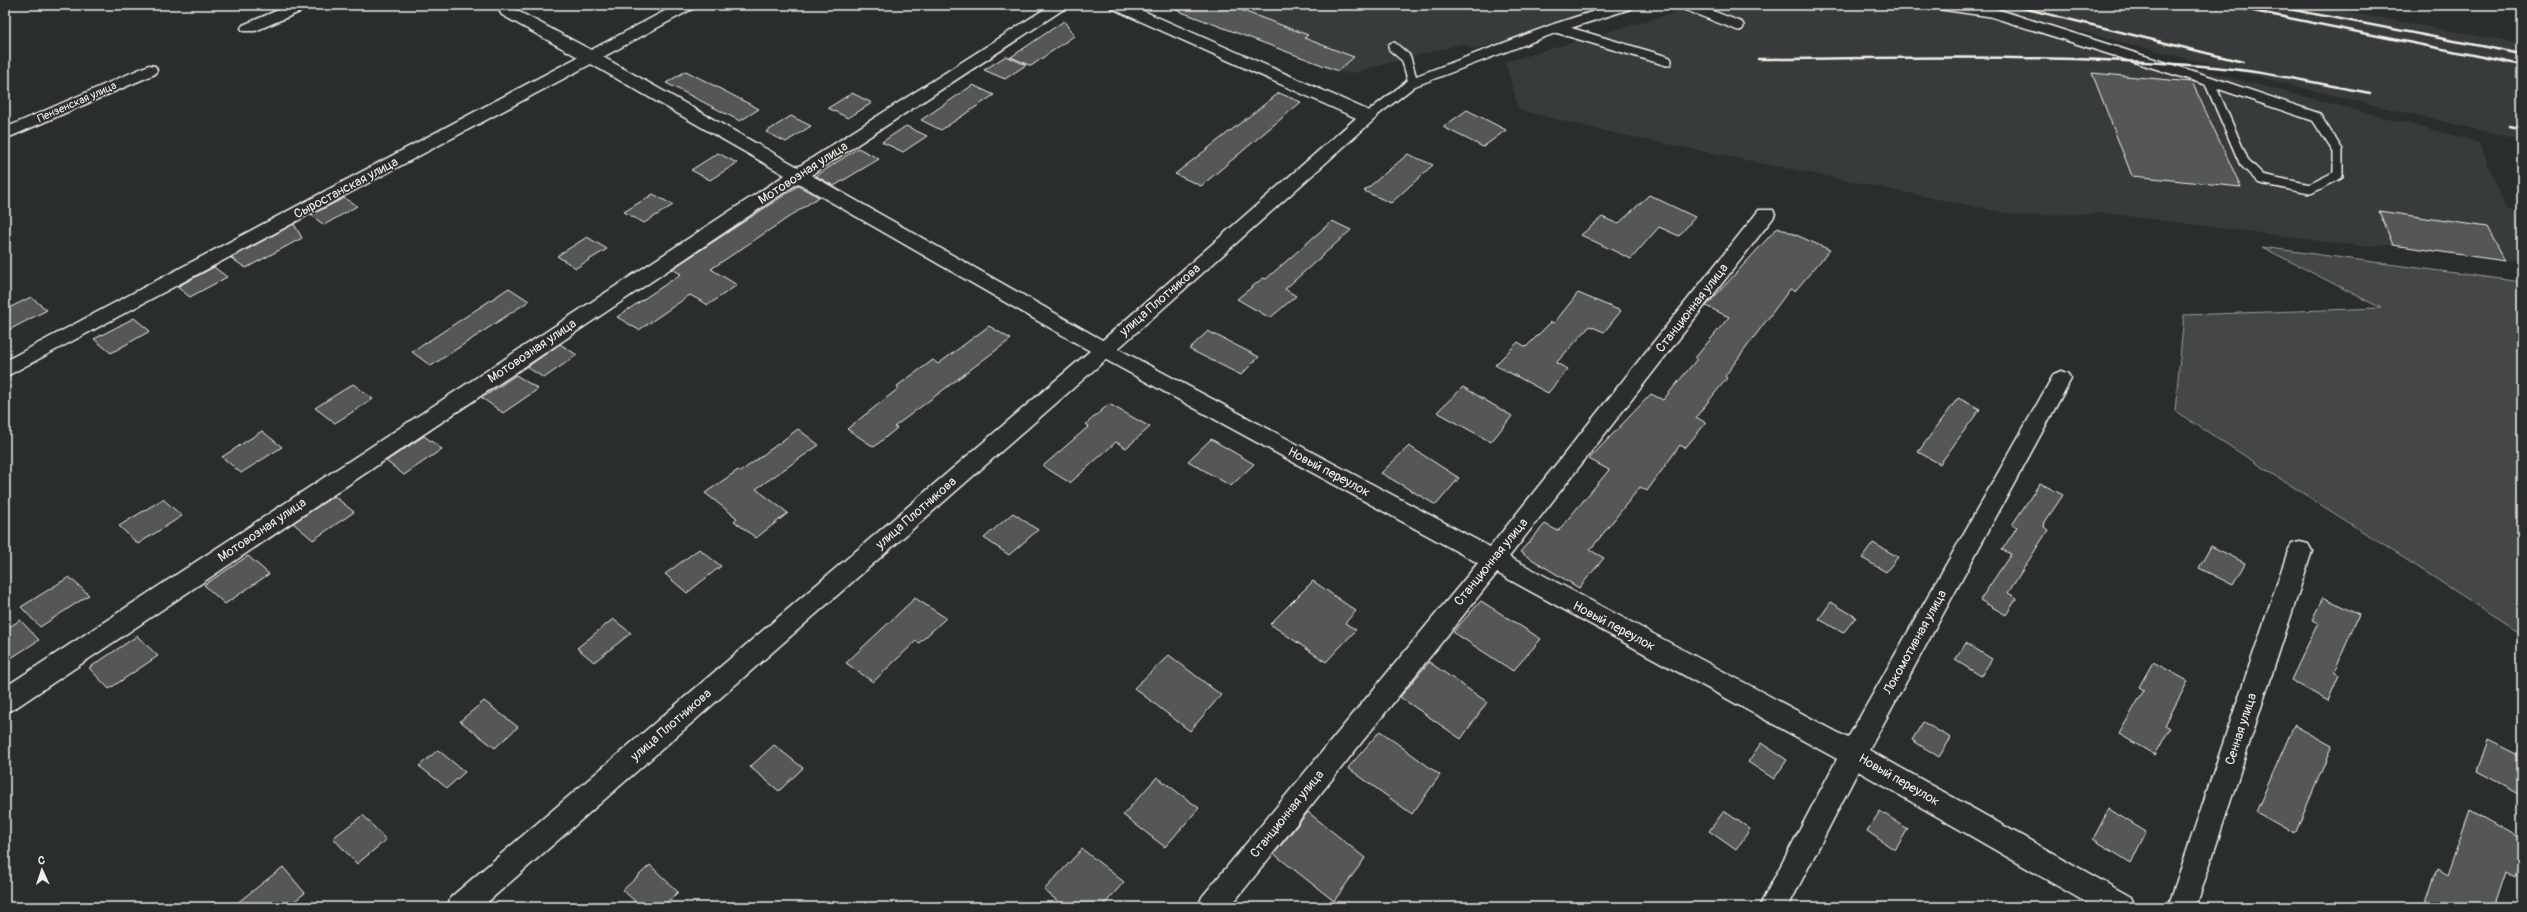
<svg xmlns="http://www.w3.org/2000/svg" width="2527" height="912" font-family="Pangolin,sans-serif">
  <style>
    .built { fill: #373a3a }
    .green { fill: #444645; stroke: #9c9c96 }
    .building { fill: #555756; stroke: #f4f1e8 }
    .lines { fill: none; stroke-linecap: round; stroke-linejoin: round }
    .service-casing { stroke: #f4f1e8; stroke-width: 12 }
    .minor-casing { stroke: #f4f1e8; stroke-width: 3 }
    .tertiary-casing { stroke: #f4f1e8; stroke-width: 3 }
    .service { stroke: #2a2d2e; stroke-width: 9 }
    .minor { fill: #2a2d2e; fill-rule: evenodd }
    .tertiary { fill: #2a2d2e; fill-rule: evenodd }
    .rail { stroke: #f4f1e8; stroke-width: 2.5 }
    .labels { text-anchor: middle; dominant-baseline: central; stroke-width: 3; stroke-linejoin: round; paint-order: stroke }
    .far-street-label { font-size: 11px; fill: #f4f1e8; stroke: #2a2d2e }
    .street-label { font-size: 13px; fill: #f4f1e8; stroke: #2a2d2e }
  </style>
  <rect width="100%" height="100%" fill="#2a2d2e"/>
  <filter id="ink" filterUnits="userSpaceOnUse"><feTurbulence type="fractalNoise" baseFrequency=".025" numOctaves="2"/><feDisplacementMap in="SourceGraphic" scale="8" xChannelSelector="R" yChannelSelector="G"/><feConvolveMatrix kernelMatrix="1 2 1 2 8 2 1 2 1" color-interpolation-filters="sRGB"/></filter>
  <g filter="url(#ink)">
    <!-- built -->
    <path class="built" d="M 1163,5 L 1645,5 L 1598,23 L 1471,49 L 1464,43 L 1348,74 Z
      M 1700,5 L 1903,5 L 1998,17 L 2479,142 L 2505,206 L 2522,214 L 2522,258 L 2505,261 L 2393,245 L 2359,246 L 2104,213 L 2021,216 L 1609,132 L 1519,110 L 1505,62 Z
      M 1975,5 L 2310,5 L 2522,44 L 2522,140 L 2336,96 Z"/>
    <!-- green -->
    <path class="green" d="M 2262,247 L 2522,282 L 2522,634 L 2175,411 L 2184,315 L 2381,308 Z"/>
    <!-- building -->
    <path class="building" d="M 1168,5 L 1227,5 L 1308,35 L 1304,38 L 1354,57 L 1338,71 L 1168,7 Z
      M 1064,21 L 1074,36 L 1031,66 L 1011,57 Z
      M 1006,56 L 1026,65 L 1005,79 L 984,70 Z
      M 686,71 L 759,109 L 740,121 L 666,83 Z
      M 2092,73 L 2192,82 L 2241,187 L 2132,176 Z
      M 973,85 L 994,95 L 941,130 L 921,120 Z
      M 852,93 L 872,103 L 848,118 L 828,108 Z
      M 1279,93 L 1301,102 L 1201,186 L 1175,174 Z
      M 1467,110 L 1506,130 L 1483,147 L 1443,127 Z
      M 791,116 L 811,126 L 786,142 L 766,132 Z
      M 906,126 L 927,136 L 903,152 L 882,142 Z
      M 858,148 L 879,159 L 834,186 L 816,176 Z
      M 718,153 L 737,163 L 710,180 L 691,170 Z
      M 1408,154 L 1433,165 L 1391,203 L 1364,191 Z
      M 798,186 L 819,197 L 711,269 L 737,285 L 708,305 L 690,295 L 639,330 L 617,317 L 681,274 L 672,269 Z
      M 653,194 L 673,205 L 644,223 L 624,212 Z
      M 1649,195 L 1695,217 L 1679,236 L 1659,227 L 1631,259 L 1581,235 L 1602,217 L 1618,224 Z
      M 344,198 L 357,206 L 324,225 L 311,215 Z
      M 2379,211 L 2487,227 L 2505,261 L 2393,245 Z
      M 1332,221 L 1351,230 L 1285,289 L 1296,296 L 1270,318 L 1237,299 L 1263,278 L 1266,279 Z
      M 294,224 L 302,238 L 246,268 L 231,258 Z
      M 1778,227 L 1830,250 L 1795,291 L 1790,289 L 1725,376 L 1727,378 L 1696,417 L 1706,423 L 1685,448 L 1680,445 L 1647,491 L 1640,487 L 1590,550 L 1604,558 L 1579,588 L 1520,552 L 1545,524 L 1558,531 L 1609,470 L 1589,459 L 1651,394 L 1663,400 L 1697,359 L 1695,358 L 1729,317 L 1706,306 Z
      M 587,237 L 607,249 L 576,268 L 557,256 Z
      M 214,267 L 227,277 L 190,297 L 177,287 Z
      M 509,288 L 529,301 L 431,366 L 412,352 Z
      M 1578,293 L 1621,311 L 1604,332 L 1590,326 L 1556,363 L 1568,369 L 1548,393 L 1495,365 L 1518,342 L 1526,347 L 1551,322 L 1554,323 Z
      M 31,297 L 47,310 L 5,332 L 5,310 Z
      M 134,318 L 150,331 L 111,353 L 94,339 Z
      M 989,326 L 1011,339 L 894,427 L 897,428 L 874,447 L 847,429 L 899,388 L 897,386 L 933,360 L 938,364 Z
      M 1208,331 L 1259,357 L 1241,375 L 1189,349 Z
      M 560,344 L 577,355 L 544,378 L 527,367 Z
      M 516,375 L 538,389 L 503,413 L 482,398 Z
      M 353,384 L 373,399 L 335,423 L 315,408 Z
      M 1463,387 L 1512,416 L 1491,442 L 1437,412 Z
      M 1958,398 L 1980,409 L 1940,464 L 1918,452 Z
      M 1109,404 L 1150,427 L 1126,448 L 1116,442 L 1070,483 L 1043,466 L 1089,426 L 1086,424 Z
      M 798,429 L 819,445 L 756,489 L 788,513 L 756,538 L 734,521 L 737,518 L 705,493 L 738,470 L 740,472 Z
      M 262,431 L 282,447 L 241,473 L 222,457 Z
      M 424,436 L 442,449 L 404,475 L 386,461 Z
      M 1211,439 L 1254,464 L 1231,486 L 1188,461 Z
      M 1409,446 L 1459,478 L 1436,505 L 1381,473 Z
      M 2040,483 L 2063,495 L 2045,522 L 2044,527 L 2048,530 L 2008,593 L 2017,598 L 2006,615 L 1980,600 L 2011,554 L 2002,550 L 2017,527 L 2012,525 Z
      M 334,496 L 354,512 L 313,540 L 293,523 Z
      M 163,499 L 182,516 L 138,544 L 119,526 Z
      M 1013,513 L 1038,530 L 1009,555 L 984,538 Z
      M 1873,543 L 1898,557 L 1886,572 L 1862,558 Z
      M 2211,546 L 2245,563 L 2233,585 L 2199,568 Z
      M 699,549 L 721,566 L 687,593 L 665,574 Z
      M 248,556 L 269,574 L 225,604 L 204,585 Z
      M 69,577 L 89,595 L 40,627 L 21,607 Z
      M 1313,581 L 1356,611 L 1345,623 L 1356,630 L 1326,662 L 1270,624 Z
      M 2323,597 L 2359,615 L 2334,672 L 2339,675 L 2328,701 L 2291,680 L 2318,623 L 2312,620 Z
      M 915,598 L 946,618 L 919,643 L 916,641 L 873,682 L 846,663 Z
      M 1481,601 L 1541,639 L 1513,671 L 1453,632 Z
      M 1831,602 L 1856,617 L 1843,633 L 1819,619 Z
      M 613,619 L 631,633 L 594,662 L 577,648 Z
      M 20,620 L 39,640 L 5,662 L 5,630 Z
      M 137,636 L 158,656 L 109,689 L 89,668 Z
      M 1966,643 L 1992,659 L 1981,676 L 1955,660 Z
      M 1169,655 L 1221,695 L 1190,731 L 1134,688 Z
      M 1429,662 L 1487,702 L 1461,739 L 1400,697 Z
      M 2153,662 L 2188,681 L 2165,725 L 2170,728 L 2155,755 L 2119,734 L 2144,690 L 2139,687 Z
      M 484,701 L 518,727 L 495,748 L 460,721 Z
      M 1923,722 L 1951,738 L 1939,757 L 1912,740 Z
      M 2294,725 L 2332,746 L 2295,834 L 2256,812 Z
      M 1380,731 L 1440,775 L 1412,814 L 1348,768 Z
      M 2488,740 L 2522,757 L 2522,795 L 2477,771 Z
      M 1761,743 L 1787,760 L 1774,779 L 1748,762 Z
      M 774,745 L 803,768 L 779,791 L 750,767 Z
      M 438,750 L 465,772 L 447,788 L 419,766 Z
      M 1157,777 L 1199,808 L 1165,847 L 1123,815 Z
      M 2109,809 L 2146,832 L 2131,863 L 2093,839 Z
      M 2470,810 L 2522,839 L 2522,855 L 2515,877 L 2505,871 L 2493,907 L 2424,907 L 2437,870 L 2447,876 Z
      M 1724,811 L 1750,829 L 1736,850 L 1709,831 Z
      M 1880,811 L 1908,829 L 1895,850 L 1867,831 Z
      M 1308,812 L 1365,858 L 1334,901 L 1274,854 Z
      M 363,815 L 386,840 L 357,864 L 333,838 Z
      M 1082,849 L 1124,882 L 1102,907 L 1065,907 L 1044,890 Z
      M 650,865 L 678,892 L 662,907 L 641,907 L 623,890 Z
      M 283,867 L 305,893 L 287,907 L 232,907 Z"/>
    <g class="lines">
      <defs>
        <path id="service" d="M 1685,5 L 1739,26
          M 1942,5 L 1991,12 L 2209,81
          M 1556,28 L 1667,61
          M 1393,47 L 1406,58 L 1413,82
          M 2209,81 L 2316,117 L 2338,151 L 2338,175 L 2310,189 L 2261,179 L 2244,162 Z
          M 1368,117 L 1413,82 L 1556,28 L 1628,5"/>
        <path id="minor" d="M 290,5 L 311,5 L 309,8 L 255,31 L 243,31 L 241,28 L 243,25 Z
          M 676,5 L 696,5 L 694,8 L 603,57 L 798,167 L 1051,5 L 1070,5 L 811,175 L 1111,345 L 1490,547 L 1759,210 L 1773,210 L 1775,214 L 1773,218 L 1509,557 L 1848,738 L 2054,374 L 2061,371 L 2068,374 L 2071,379 L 1869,750 L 2131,897 L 2135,907 L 2094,907 L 1858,771 L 1788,907 L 1759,907 L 1837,759 L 1497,573 L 1230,907 L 1198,907 L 1202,897 L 1478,563 L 1097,355 L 798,183 L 14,709 L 5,712 L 5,687 L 785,175 L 591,64 L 5,377 L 5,361 L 578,57 L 502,15 L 500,12 L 502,9 L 514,9 L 591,50 Z
          M 149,65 L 155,66 L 157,70 L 155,74 L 5,139 L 5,128 Z
          M 2300,542 L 2308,544 L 2312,551 L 2196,907 L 2168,907 L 2288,551 L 2292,544 Z"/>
        <path id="tertiary" d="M 1109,5 L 1130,5 L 1374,113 L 1377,117 L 1111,355 L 482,907 L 447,907 L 451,897 L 1097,345 L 1356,118 L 1111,8 Z"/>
      </defs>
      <!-- service casing -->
      <use href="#service" class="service-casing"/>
      <!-- minor casing -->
      <use href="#minor" class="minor-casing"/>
      <!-- tertiary casing -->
      <use href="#tertiary" class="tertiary-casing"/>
      <!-- service -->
      <use href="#service" class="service"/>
      <!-- minor -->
      <use href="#minor" class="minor"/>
      <!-- tertiary -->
      <use href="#tertiary" class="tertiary"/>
      <!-- rail -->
      <path class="rail" d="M 2011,5 L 2243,62
        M 2224,5 L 2522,65
        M 2268,5 L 2522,54
        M 1758,59 C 1906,58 2055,54 2202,66 C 2259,70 2314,83 2370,93
        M 2510,127 L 2522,130"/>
    </g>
  </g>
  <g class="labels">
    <!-- far-street labels -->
    <g class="far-street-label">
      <text transform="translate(77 102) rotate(-24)">Пензенская улица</text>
    </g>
    <!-- street labels -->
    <g class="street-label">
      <text transform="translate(803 173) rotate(-33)">Мотовозная улица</text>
      <text transform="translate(346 188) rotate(-28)">Сыростанская улица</text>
      <text transform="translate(1160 300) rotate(-41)">улица Плотникова</text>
      <text transform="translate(1692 308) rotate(-52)">Станционная улица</text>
      <text transform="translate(532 351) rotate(-34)">Мотовозная улица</text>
      <text transform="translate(1329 472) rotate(28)">Новый переулок</text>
      <text transform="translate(916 513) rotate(-41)">улица Плотникова</text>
      <text transform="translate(262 530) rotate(-34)">Мотовозная улица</text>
      <text transform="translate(1491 562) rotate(-51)">Станционная улица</text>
      <text transform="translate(1614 626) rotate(28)">Новый переулок</text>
      <text transform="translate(1915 642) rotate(-61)">Локомотивная улица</text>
      <text transform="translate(671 725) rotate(-41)">улица Плотникова</text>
      <text transform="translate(2241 729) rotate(-72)">Сенная улица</text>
      <text transform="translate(1899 780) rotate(30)">Новый переулок</text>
      <text transform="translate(1287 814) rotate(-51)">Станционная улица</text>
    </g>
  </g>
  <!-- margin -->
  <rect width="2527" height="912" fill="none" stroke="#2a2d2e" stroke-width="20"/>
  <rect x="10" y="10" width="2507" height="892" fill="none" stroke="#f4f1e8" stroke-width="1.5" filter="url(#ink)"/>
  <!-- north arrow -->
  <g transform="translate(42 870) rotate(357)" stroke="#2a2d2e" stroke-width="3" paint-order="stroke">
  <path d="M0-3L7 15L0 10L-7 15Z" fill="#f4f1e8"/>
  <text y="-6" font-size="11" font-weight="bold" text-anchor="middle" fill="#f4f1e8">С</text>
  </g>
</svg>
